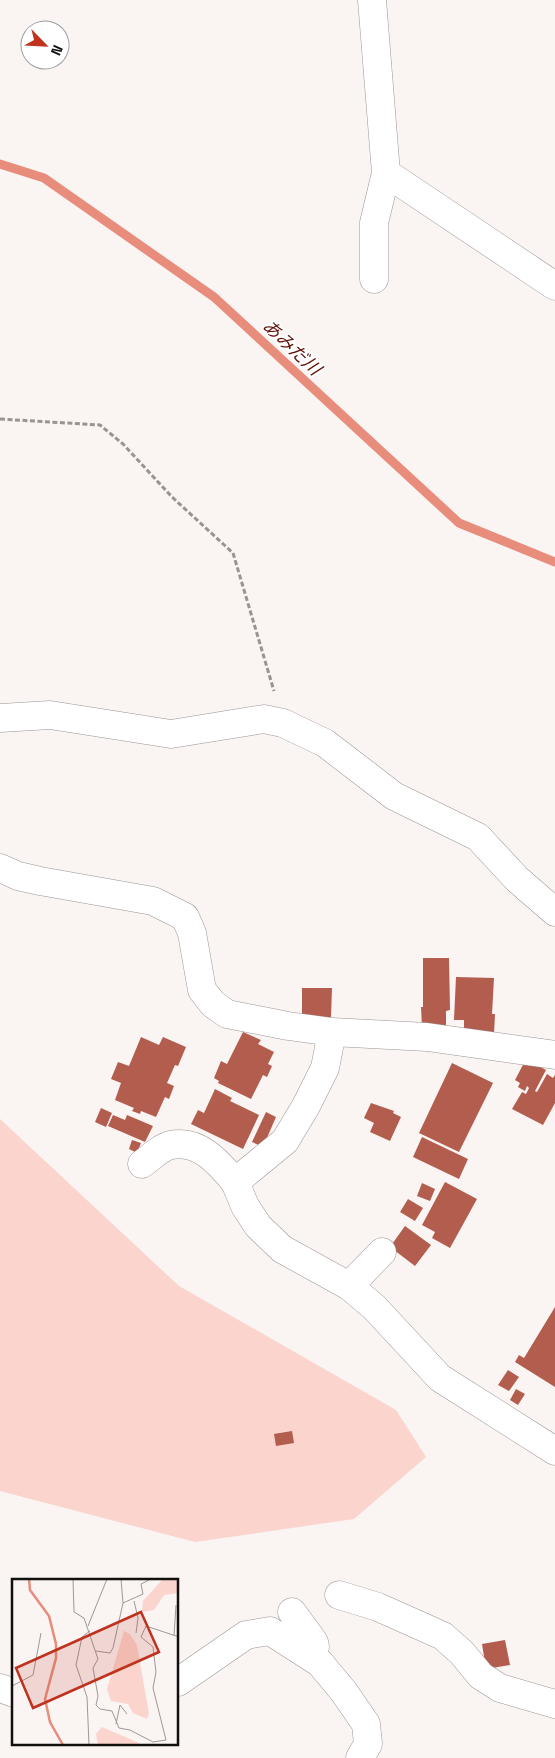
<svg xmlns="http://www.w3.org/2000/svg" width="555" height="1758" font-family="'Space Grotesk','Noto Sans JP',sans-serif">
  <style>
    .green { fill: #fbd4cd }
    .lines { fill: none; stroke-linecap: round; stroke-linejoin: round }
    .stream { stroke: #e88d7c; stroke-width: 9 }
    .building { fill: #b35d4e }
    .minor-casing { stroke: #9b9594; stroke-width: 29 }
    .path { stroke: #999493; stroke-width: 3; stroke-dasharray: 5 2.5; stroke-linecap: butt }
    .minor { stroke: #fff; stroke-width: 28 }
    .labels { text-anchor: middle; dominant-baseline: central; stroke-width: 4; stroke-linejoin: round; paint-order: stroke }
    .water-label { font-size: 18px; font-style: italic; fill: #611006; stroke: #fff }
    .inset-river { fill: none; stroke: #e88d7c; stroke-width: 2.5 }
    .inset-road { fill: none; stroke: #9d9998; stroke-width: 1 }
    .view { fill: #be321e; fill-opacity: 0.15; stroke: #be321e; stroke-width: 2.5 }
    .inset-edge { fill: none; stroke: #12100f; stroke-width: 2.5 }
  </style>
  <rect width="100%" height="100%" fill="#faf4f3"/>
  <!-- green -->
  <path class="green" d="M 0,1119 L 179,1286 L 396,1410 L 426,1457 L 354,1519 L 195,1542 L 0,1491 Z"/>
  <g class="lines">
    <!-- stream -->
    <path class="stream" d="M 0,164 L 44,178 L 214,297 L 459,523 L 555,562"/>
  </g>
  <!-- building -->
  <path class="building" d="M 423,958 L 449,958 L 450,1010 L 446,1011 L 446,1027 L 422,1027 L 421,1007 L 423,1007 Z
    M 456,977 L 494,978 L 492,1014 L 495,1014 L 494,1034 L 464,1033 L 464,1020 L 454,1020 Z
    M 302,988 L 332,988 L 331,1017 L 302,1017 Z
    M 243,1032 L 261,1040 L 258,1044 L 274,1052 L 268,1064 L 272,1066 L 267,1077 L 263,1075 L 251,1099 L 218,1083 L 219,1081 L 214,1078 L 221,1061 L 227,1064 Z
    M 141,1037 L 159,1045 L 163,1037 L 186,1047 L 178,1066 L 175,1065 L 167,1083 L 174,1086 L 169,1099 L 165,1097 L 156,1117 L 141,1111 L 140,1114 L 132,1111 L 134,1108 L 115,1100 L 121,1083 L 111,1079 L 118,1062 L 129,1066 Z
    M 526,1059 L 546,1070 L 535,1091 L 537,1092 L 547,1074 L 553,1078 L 555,1075 L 555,1103 L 543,1125 L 512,1109 L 522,1092 L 526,1094 L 529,1088 L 527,1086 L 525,1091 L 518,1087 L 520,1083 L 515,1080 Z
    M 452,1063 L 493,1083 L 459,1152 L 419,1133 Z
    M 215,1089 L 232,1098 L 230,1101 L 259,1115 L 243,1149 L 191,1124 L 198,1110 L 204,1113 Z
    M 371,1103 L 394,1111 L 393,1113 L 401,1117 L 390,1141 L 370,1132 L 374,1123 L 364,1118 Z
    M 101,1108 L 112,1113 L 106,1127 L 95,1122 Z
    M 266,1112 L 276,1117 L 263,1147 L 252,1142 Z
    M 113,1115 L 125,1120 L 127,1115 L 153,1126 L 145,1142 L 108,1126 Z
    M 422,1137 L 468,1159 L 459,1179 L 413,1157 Z
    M 132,1140 L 141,1143 L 137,1153 L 129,1149 Z
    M 445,1182 L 477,1199 L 450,1248 L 432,1238 L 435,1232 L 422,1225 Z
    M 422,1183 L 435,1189 L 430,1201 L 417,1196 Z
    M 408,1199 L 423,1208 L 415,1221 L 400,1212 Z
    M 405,1226 L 431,1245 L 415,1266 L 390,1247 Z
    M 555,1307 L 555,1387 L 515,1362 L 519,1355 L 524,1358 Z
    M 508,1370 L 519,1377 L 509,1391 L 498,1385 Z
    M 516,1389 L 525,1394 L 518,1405 L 510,1400 Z
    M 292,1431 L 294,1443 L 276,1446 L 274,1434 Z
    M 505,1640 L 510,1665 L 486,1669 L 482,1644 Z"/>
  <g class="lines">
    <defs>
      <path id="minor" d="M 372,0 L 386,173 L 555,286
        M 374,279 L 374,223 L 386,173
        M 0,718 L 50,715 L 171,734 L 264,719 L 283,723 L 325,743 L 394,796 L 478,837 L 517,879 L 555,912
        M 0,868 L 18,876 L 40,881 L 153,901 L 185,917 L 192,933 L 202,990 L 213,1004 L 227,1014 L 288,1026 L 332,1032 L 427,1037 L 555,1055
        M 332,1032 L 325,1068 L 306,1106 L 285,1141 L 235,1182 L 245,1206 L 258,1226 L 282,1249 L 349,1286 L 374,1307 L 440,1378 L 555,1451
        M 142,1164 C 150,1158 161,1147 171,1145 C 199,1139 219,1163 235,1182
        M 349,1286 L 382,1252
        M 339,1595 L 378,1607 L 443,1636 L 462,1653 L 481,1676 L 500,1688 L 555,1704
        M 292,1612 L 314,1642 L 315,1647 L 312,1657
        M 178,1682 L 246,1635 L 270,1631 L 320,1663 L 344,1692 L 366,1724 L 368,1744 L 360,1758
        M 0,1688 L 14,1693"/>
    </defs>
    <!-- minor casing -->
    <use href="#minor" class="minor-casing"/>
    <!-- path -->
    <path class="path" d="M 0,419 L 100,425 L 123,444 L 172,497 L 233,553 L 274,691"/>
    <!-- minor -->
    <use href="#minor" class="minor"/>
  </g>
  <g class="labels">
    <!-- water labels -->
    <g class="water-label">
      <text transform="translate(292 347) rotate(43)">あみだ川</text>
    </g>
  </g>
  <!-- overview -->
  <g transform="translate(12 1579)">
    <rect width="166" height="166" fill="#faf4f3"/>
    <path d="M 151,0 L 166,0 L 166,14 L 152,16 L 142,31 L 130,33 L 131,22 ZM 112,52 L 118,55 L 125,66 L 137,135 L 135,140 L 121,134 L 116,125 L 99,122 L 95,110 ZM 90,148 L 125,163 L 129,166 L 86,166 L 84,155 Z" fill="#fbd4cd"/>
    <path class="inset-river" d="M 17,0 L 18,11 L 37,37 L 44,65 L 44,79 L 33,120 L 38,143 L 51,166"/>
    <path class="inset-road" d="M 61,0 L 62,33 L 72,39 L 86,80 L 81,89 L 86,117 L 84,126 L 88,130 L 100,132 L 107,149 L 118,151 L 141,163 L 154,161 L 141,109 L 144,93 L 141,68 L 129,58 L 134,47 L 167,58M 122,22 L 126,39 L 124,54M 111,24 L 131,15 L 129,5 L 139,0M 76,47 L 95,0M 162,57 L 164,26M 84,72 L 98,74 L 101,69 L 111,24 L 109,0M 0,107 L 21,96 L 29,54M 104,145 L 108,126 L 115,135M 77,166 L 75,118 L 64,86 L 70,58 L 78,52"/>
    <path class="view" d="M 129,33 L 147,73 L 21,129 L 4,89 Z"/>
    <rect width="166" height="166" class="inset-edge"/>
  </g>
  <!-- north arrow -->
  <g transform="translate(45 45) rotate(114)"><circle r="24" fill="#ffffff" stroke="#a09f9f"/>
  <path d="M0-4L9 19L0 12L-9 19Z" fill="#be321e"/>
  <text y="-8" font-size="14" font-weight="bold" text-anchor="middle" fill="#12100f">N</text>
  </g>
</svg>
